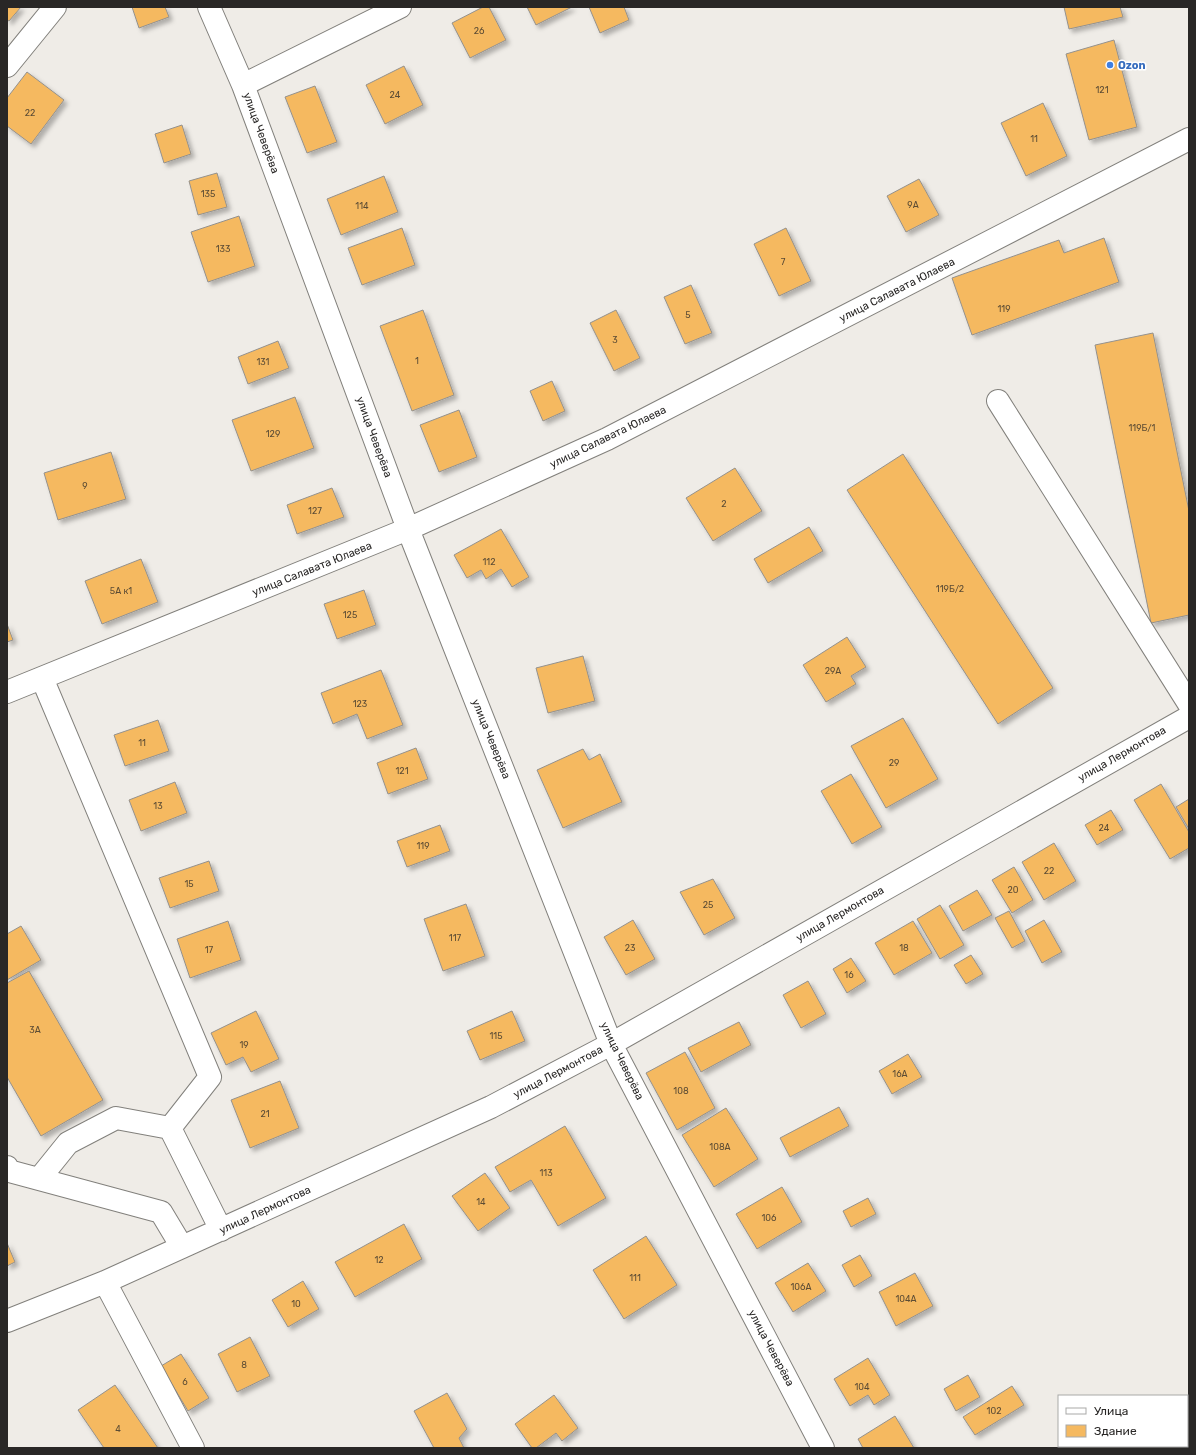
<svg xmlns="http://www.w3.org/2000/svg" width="1196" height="1455" font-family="Rubik,sans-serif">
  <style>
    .building { fill: #f5b960; stroke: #94918d; filter: url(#shadow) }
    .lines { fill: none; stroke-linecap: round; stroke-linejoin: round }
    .minor-casing { stroke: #82807c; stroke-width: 24 }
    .minor { stroke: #fff; stroke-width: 22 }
    .shop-dot { fill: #3f7fe0; stroke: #fff; stroke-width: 1.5 }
    .labels { text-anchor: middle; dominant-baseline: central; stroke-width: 3; stroke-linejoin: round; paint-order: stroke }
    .number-label { font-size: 9px; fill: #5c4c34 }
    .shop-label { font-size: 11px; font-weight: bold; fill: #366cbe; stroke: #fff; text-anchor: start }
    .street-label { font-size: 11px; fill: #292726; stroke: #fff }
  </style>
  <defs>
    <filter id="shadow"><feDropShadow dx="3.5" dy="3.5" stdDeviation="2" flood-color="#0004"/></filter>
  </defs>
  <rect width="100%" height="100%" fill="#efece7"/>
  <!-- building -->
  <path class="building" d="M 7,7 L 21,7 L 9,21 L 7,20 Z
    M 132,7 L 165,7 L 169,17 L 139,28 Z
    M 483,7 L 489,7 L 506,40 L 470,58 L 452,23 Z
    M 527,7 L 572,7 L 536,25 Z
    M 589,7 L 624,7 L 629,20 L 600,33 Z
    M 1064,7 L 1120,7 L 1123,17 L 1069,29 Z
    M 1114,40 L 1137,127 L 1089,140 L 1066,54 Z
    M 404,66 L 423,105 L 385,124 L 366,85 Z
    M 27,72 L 64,100 L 31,144 L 7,126 L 7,98 Z
    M 315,86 L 337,142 L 307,153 L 285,97 Z
    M 1043,103 L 1067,156 L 1026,176 L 1001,123 Z
    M 182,125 L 191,154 L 164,163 L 155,134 Z
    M 217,173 L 227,207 L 198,215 L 189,181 Z
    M 384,176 L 398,212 L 341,235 L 327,199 Z
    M 919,179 L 939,215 L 906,232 L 887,196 Z
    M 239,216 L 255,266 L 208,282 L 191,232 Z
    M 402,228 L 415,265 L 362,285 L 348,248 Z
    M 786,228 L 811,281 L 779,296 L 754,244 Z
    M 1104,238 L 1119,282 L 972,335 L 952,278 L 1059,240 L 1064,253 Z
    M 691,285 L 712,333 L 685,344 L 664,297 Z
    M 423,310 L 454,395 L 412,411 L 380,326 Z
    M 616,310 L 640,358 L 614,371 L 590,323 Z
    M 1153,333 L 1189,511 L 1189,615 L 1151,623 L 1095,345 Z
    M 278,341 L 289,368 L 248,384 L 238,357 Z
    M 552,381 L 565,411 L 543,421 L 530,391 Z
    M 295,397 L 314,448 L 251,471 L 232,420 Z
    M 459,410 L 477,457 L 439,472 L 420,425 Z
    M 111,452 L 126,499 L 58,520 L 44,473 Z
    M 903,454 L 1053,688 L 998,724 L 847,490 Z
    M 735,468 L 762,511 L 713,541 L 686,498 Z
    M 332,488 L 344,517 L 297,534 L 287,505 Z
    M 809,527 L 823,551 L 768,583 L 754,559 Z
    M 501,529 L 529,577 L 512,587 L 501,569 L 486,579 L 481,570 L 467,578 L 454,555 Z
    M 141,559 L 158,602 L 102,624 L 85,581 Z
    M 364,590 L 376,625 L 337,639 L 324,604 Z
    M 7,624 L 13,640 L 7,642 Z
    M 847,637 L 866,667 L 851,676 L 856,684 L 826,702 L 803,665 Z
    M 583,656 L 595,701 L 548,713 L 536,668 Z
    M 381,670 L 403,725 L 367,739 L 357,714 L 333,724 L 321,693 Z
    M 903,718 L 938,779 L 886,808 L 851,746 Z
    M 158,720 L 169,751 L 125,766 L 114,735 Z
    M 416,748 L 428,779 L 388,794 L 377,763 Z
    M 583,749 L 589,760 L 600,754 L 622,802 L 563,828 L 537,770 Z
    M 851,774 L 882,827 L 852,844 L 821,791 Z
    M 175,782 L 187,813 L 141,831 L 129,800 Z
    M 1161,784 L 1189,832 L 1189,848 L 1170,859 L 1134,800 Z
    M 1189,799 L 1189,829 L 1176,807 Z
    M 1111,810 L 1123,830 L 1097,845 L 1085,825 Z
    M 440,825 L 450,851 L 407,867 L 397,841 Z
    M 1054,843 L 1076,881 L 1044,900 L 1022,862 Z
    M 209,861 L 219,891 L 170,908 L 159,878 Z
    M 1014,867 L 1033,900 L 1012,913 L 992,880 Z
    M 713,879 L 735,918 L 704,935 L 680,892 Z
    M 977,890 L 992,915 L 963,931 L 949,906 Z
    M 466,904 L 485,956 L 443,971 L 424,919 Z
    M 940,905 L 964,945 L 940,959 L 917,919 Z
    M 1009,911 L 1025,941 L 1012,948 L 995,918 Z
    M 633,920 L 655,959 L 626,975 L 604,937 Z
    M 1044,920 L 1062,952 L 1042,963 L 1025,931 Z
    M 228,921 L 241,960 L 190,978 L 177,939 Z
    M 913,921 L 932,953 L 894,975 L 875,943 Z
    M 21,926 L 41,960 L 7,980 L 7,934 Z
    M 971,955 L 983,974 L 966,984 L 954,965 Z
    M 851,958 L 866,981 L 847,993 L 833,969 Z
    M 29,971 L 103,1100 L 41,1136 L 7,1077 L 7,983 Z
    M 808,981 L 826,1014 L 801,1028 L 783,995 Z
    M 256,1011 L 279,1059 L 251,1072 L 243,1057 L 226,1065 L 211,1033 Z
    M 512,1011 L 525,1041 L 480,1060 L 467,1031 Z
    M 739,1022 L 751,1045 L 701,1072 L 688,1048 Z
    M 685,1052 L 715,1108 L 677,1130 L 646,1073 Z
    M 908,1054 L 922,1077 L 892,1094 L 879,1071 Z
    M 280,1081 L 299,1128 L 250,1148 L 231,1100 Z
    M 839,1107 L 849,1126 L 790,1157 L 780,1138 Z
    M 726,1108 L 758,1159 L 714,1187 L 682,1135 Z
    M 565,1126 L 606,1198 L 558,1226 L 531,1180 L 510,1192 L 495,1167 Z
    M 485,1173 L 510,1208 L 478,1231 L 452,1196 Z
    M 782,1187 L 802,1222 L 757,1249 L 736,1214 Z
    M 868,1198 L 876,1214 L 851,1227 L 843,1211 Z
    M 404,1224 L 422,1259 L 355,1297 L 335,1262 Z
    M 646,1236 L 677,1285 L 624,1319 L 593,1270 Z
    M 7,1243 L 15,1262 L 7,1266 Z
    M 860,1255 L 872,1276 L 854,1287 L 842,1265 Z
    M 808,1263 L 826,1291 L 793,1312 L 775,1283 Z
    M 915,1273 L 933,1306 L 896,1326 L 879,1292 Z
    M 303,1281 L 319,1309 L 288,1327 L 272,1300 Z
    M 250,1337 L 270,1376 L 237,1392 L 218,1354 Z
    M 181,1354 L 209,1398 L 188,1411 L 161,1366 Z
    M 868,1358 L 890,1395 L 874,1405 L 868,1395 L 850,1406 L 834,1379 Z
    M 968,1375 L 980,1397 L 956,1411 L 944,1389 Z
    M 115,1385 L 158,1448 L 104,1448 L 78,1410 Z
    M 1012,1386 L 1024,1405 L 975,1435 L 963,1417 Z
    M 447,1393 L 467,1429 L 459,1438 L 464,1448 L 434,1448 L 414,1411 Z
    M 554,1395 L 578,1428 L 562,1441 L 556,1433 L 536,1448 L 532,1448 L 515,1424 Z
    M 895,1416 L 914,1448 L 863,1448 L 858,1439 Z"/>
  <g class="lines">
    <defs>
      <path id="minor" d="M 209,7 L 243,85 L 408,529 L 611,1044 L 823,1448
        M 7,66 L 55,7
        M 243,85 L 400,7
        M 998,401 L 1189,704
        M 42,678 L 210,1077 L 170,1128 L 221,1230
        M 7,692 L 408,529 L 607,439 L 1189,139
        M 7,1167 L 9,1171 L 161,1212 L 182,1247
        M 39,1179 L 68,1143 L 116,1118 L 170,1128
        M 105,1282 L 193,1448
        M 7,1321 L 105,1282 L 491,1107 L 611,1044 L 1189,717"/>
    </defs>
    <!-- minor casing -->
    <use href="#minor" class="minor-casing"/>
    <!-- minor -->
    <use href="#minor" class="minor"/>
  </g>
  <!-- markers -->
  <circle class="shop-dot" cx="1110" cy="65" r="4"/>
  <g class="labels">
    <!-- number labels -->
    <g class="number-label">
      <text x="479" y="31">26</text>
      <text x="1102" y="90">121</text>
      <text x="395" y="95">24</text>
      <text x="30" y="113">22</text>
      <text x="1034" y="139">11</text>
      <text x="208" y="194">135</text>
      <text x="913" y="205">9А</text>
      <text x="362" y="206">114</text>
      <text x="223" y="249">133</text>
      <text x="783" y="262">7</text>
      <text x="1004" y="309">119</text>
      <text x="688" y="315">5</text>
      <text x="615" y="340">3</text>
      <text x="417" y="361">1</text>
      <text x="263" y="362">131</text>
      <text x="1142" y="428">119Б/1</text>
      <text x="273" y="434">129</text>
      <text x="85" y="486">9</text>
      <text x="724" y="504">2</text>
      <text x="315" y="511">127</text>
      <text x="489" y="562">112</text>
      <text x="950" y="589">119Б/2</text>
      <text x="121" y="591">5А к1</text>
      <text x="350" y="615">125</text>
      <text x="833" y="671">29А</text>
      <text x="360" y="704">123</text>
      <text x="142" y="743">11</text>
      <text x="894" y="763">29</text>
      <text x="402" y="771">121</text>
      <text x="158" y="806">13</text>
      <text x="1104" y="828">24</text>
      <text x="423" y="846">119</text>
      <text x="1049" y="871">22</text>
      <text x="189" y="884">15</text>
      <text x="1013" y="890">20</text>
      <text x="708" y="905">25</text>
      <text x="455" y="938">117</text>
      <text x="630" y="948">23</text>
      <text x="904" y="948">18</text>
      <text x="209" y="950">17</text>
      <text x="849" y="975">16</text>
      <text x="35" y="1030">3А</text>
      <text x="496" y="1036">115</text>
      <text x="244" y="1045">19</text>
      <text x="900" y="1074">16А</text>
      <text x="681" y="1091">108</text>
      <text x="265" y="1114">21</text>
      <text x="720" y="1147">108А</text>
      <text x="546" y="1173">113</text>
      <text x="481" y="1202">14</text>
      <text x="769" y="1218">106</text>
      <text x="379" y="1260">12</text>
      <text x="635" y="1278">111</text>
      <text x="801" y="1287">106А</text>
      <text x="906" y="1299">104А</text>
      <text x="296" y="1304">10</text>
      <text x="244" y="1365">8</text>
      <text x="185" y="1382">6</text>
      <text x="862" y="1387">104</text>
      <text x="994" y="1411">102</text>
      <text x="118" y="1429">4</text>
    </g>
    <!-- shop labels -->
    <g class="shop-label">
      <text x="1118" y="65">Ozon</text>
    </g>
    <!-- street labels -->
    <g class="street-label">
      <text transform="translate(261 133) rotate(70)">улица Чеверёва</text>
      <text transform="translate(897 290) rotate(-27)">улица Салавата Юлаева</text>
      <text transform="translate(374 437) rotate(70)">улица Чеверёва</text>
      <text transform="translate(608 437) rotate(-26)">улица Салавата Юлаева</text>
      <text transform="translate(312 569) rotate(-22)">улица Салавата Юлаева</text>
      <text transform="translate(491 739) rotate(68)">улица Чеверёва</text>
      <text transform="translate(1122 754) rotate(-30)">улица Лермонтова</text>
      <text transform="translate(840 914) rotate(-30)">улица Лермонтова</text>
      <text transform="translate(622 1061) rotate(64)">улица Чеверёва</text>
      <text transform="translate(558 1072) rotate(-28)">улица Лермонтова</text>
      <text transform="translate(265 1210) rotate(-25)">улица Лермонтова</text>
      <text transform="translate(771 1348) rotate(62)">улица Чеверёва</text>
    </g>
  </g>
  <!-- border -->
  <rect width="1196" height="1455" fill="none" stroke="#292726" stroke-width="16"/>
  <!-- legend -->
  <rect x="1058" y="1395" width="130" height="52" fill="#ffffff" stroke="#a9a9a8"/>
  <rect x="1066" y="1408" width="20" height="6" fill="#ffffff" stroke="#a9a9a8"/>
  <text x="1094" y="1415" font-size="12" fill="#292726">Улица</text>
  <rect x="1066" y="1425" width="20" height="12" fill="#f5b960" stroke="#a9a9a8"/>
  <text x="1094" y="1435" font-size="12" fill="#292726">Здание</text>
</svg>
